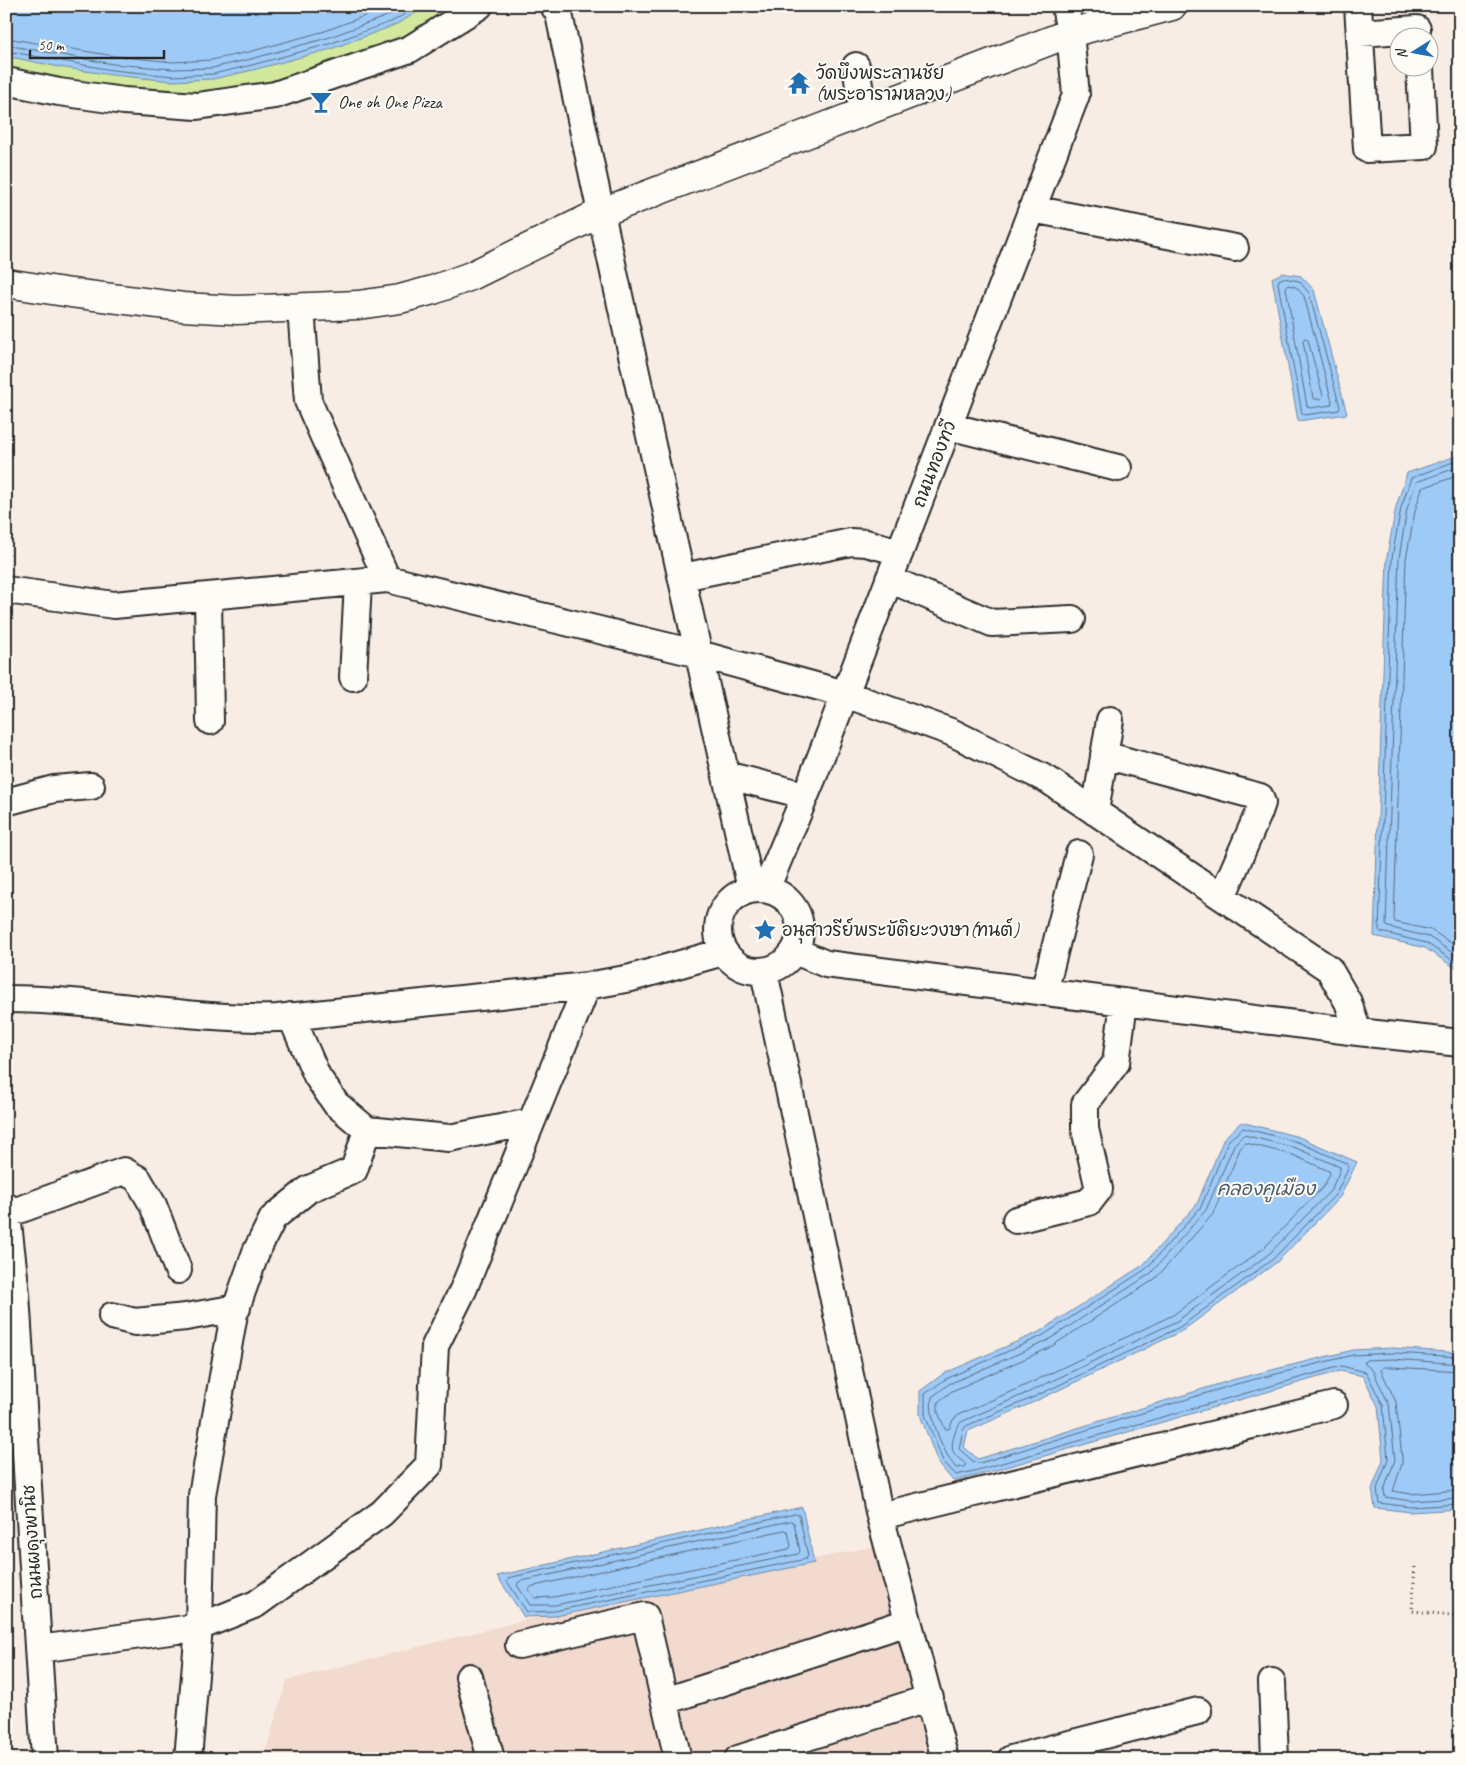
<svg xmlns="http://www.w3.org/2000/svg" width="1466" height="1765" font-family="Caveat,'Playpen Sans Thai',sans-serif">
  <style>
    .built { fill: #f2dacf }
    .green { fill: #d1e89d; stroke: #7e8a64 }
    .water { fill: #9ecaf7; stroke: #708aa5 }
    .lines { fill: none; stroke-linecap: round; stroke-linejoin: round }
    .shore { stroke: #596b7d; stroke-width: 1 }
    .minor-casing { stroke: #2b2b2b; stroke-width: 30 }
    .major-casing { stroke: #2b2b2b; stroke-width: 31 }
    .path { stroke: #2b2b2b; stroke-width: 3; stroke-dasharray: 1 4; stroke-linecap: butt }
    .minor { stroke: #fdfcf7; stroke-width: 26 }
    .major { stroke: #fdfcf7; stroke-width: 28 }
    .labels { text-anchor: middle; dominant-baseline: central; stroke-width: 4; stroke-linejoin: round; paint-order: stroke }
    .poi-label { font-size: 18px; fill: #2b2b2b; stroke: #fdfcf7; text-anchor: start }
    .street-label { font-size: 18px; fill: #2b2b2b; stroke: #fdfcf7 }
    .water-label { font-size: 19px; font-style: italic; fill: #4e5b68; stroke: #fdfcf7 }
  </style>
  <rect width="100%" height="100%" fill="#f8ede5"/>
  <filter id="ink" filterUnits="userSpaceOnUse"><feTurbulence type="fractalNoise" baseFrequency=".02" numOctaves="2"/><feDisplacementMap in="SourceGraphic" scale="10" xChannelSelector="R" yChannelSelector="G"/><feConvolveMatrix kernelMatrix="1 2 1 2 8 2 1 2 1" color-interpolation-filters="sRGB"/></filter>
  <g filter="url(#ink)">
    <!-- built -->
    <path class="built" d="M 875,1546 L 928,1759 L 263,1759 L 287,1680 L 520,1621 Z"/>
    <!-- green -->
    <path class="green" d="M 6,6 L 491,6 L 410,49 L 197,106 L 6,81 Z"/>
    <!-- water -->
    <path class="water" d="M 6,6 L 428,6 L 395,25 L 331,49 L 253,70 L 213,79 L 173,81 L 112,75 L 59,67 L 6,56 Z
      M 1282,273 L 1301,276 L 1314,290 L 1347,414 L 1298,421 L 1272,278 Z
      M 1456,456 L 1460,462 L 1460,971 L 1425,948 L 1374,936 L 1387,557 L 1396,507 L 1407,473 Z
      M 1241,1122 L 1299,1137 L 1357,1162 L 1340,1197 L 1277,1262 L 1182,1331 L 1034,1402 L 968,1431 L 964,1447 L 978,1459 L 1235,1379 L 1353,1350 L 1393,1348 L 1460,1353 L 1460,1509 L 1411,1512 L 1375,1508 L 1372,1489 L 1383,1460 L 1378,1406 L 1363,1376 L 1340,1371 L 975,1476 L 953,1481 L 938,1463 L 920,1415 L 920,1391 L 943,1374 L 1039,1332 L 1143,1265 L 1197,1204 L 1224,1138 Z
      M 802,1507 L 814,1563 L 556,1616 L 524,1617 L 497,1576 Z"/>
    <g class="lines">
      <!-- shore -->
      <path class="shore" d="M 6,38 L 114,56 L 173,62 L 211,60 L 249,52 L 325,31 L 391,6
        M 6,45 L 113,64 L 173,69 L 212,68 L 251,59 L 327,38 L 390,15 L 406,6
        M 6,51 L 112,70 L 173,76 L 213,74 L 252,65 L 329,44 L 393,21 L 418,6
        M 1284,278 L 1299,281 L 1309,293 L 1340,407 L 1339,410 L 1305,415 L 1302,413 L 1278,283 L 1279,280 Z
        M 1288,285 L 1296,287 L 1304,296 L 1332,402 L 1331,405 L 1310,408 L 1307,406 L 1286,288 Z
        M 1305,338 L 1308,340 L 1323,396 L 1321,399 L 1315,399 L 1313,398 L 1303,341 Z
        M 1460,463 L 1453,462 L 1411,478 L 1401,508 L 1392,558 L 1379,930 L 1381,932 L 1426,943 L 1460,965
        M 1460,469 L 1453,469 L 1416,482 L 1407,509 L 1399,558 L 1386,925 L 1388,927 L 1429,937 L 1460,958
        M 1460,477 L 1454,477 L 1422,488 L 1415,511 L 1406,559 L 1394,919 L 1395,922 L 1431,930 L 1460,949
        M 1244,1135 L 1296,1148 L 1340,1167 L 1340,1170 L 1331,1190 L 1269,1254 L 1177,1321 L 1029,1392 L 961,1422 C 956,1428 949,1445 954,1453 C 957,1458 963,1461 966,1465 L 964,1467 L 956,1468 C 943,1452 928,1417 932,1397 L 949,1384 L 1045,1342 L 1150,1274 L 1206,1210 L 1234,1145 Z
        M 1246,1143 L 1293,1155 L 1329,1171 L 1330,1174 L 1324,1186 L 1264,1248 L 1173,1315 L 1026,1385 L 960,1414 L 953,1420 L 949,1429 L 945,1429 L 938,1412 L 938,1402 L 952,1391 L 1049,1348 L 1155,1279 L 1213,1214 L 1240,1149 Z
        M 1460,1357 L 1394,1353 L 1353,1355 L 1236,1384 L 980,1463 L 974,1462 L 959,1449 L 963,1430 L 966,1426 L 1032,1398 L 1180,1327 L 1273,1259 L 1336,1194 L 1349,1167 L 1348,1164 L 1298,1142 L 1243,1128 L 1228,1141 L 1201,1207 L 1146,1269 L 1042,1336 L 946,1379 L 925,1394 L 925,1415 L 943,1461 L 956,1475 L 974,1471 L 1341,1366 L 1366,1372 L 1383,1405 L 1388,1459 L 1377,1489 L 1379,1503 L 1411,1507 L 1460,1504
        M 1460,1364 L 1393,1359 L 1366,1360 L 1364,1363 L 1373,1371 L 1389,1404 L 1395,1460 L 1384,1490 L 1385,1497 L 1411,1501 L 1460,1498
        M 1460,1371 L 1393,1367 L 1383,1367 L 1381,1370 L 1396,1402 L 1402,1458 L 1402,1464 L 1393,1491 L 1411,1494 L 1460,1490
        M 796,1514 L 799,1515 L 808,1556 L 806,1559 L 555,1611 L 527,1612 L 507,1581 L 509,1578 Z
        M 791,1521 L 794,1523 L 800,1551 L 798,1554 L 555,1605 L 530,1605 L 517,1585 L 519,1582 Z
        M 785,1530 L 788,1532 L 791,1546 L 789,1549 L 554,1597 L 535,1598 L 529,1590 L 531,1587 Z"/>
      <defs>
        <path id="minor" d="M 554,6 L 559,14 C 619,307 687,598 751,889
          M 1358,6 L 1367,149 L 1424,146 L 1420,68
          M 1360,33 L 1417,29
          M 856,66 L 863,112
          M 6,81 L 59,92 L 124,101 L 197,106 L 275,95 L 410,49 L 479,6
          M 1032,209 L 1235,248
          M 301,308 L 308,401 L 387,579
          M 948,426 L 1118,468
          M 683,577 L 851,542 L 866,543 L 900,552
          M 889,579 L 992,623 L 1072,619
          M 6,590 L 114,605 L 387,579 L 699,654 L 845,694 L 951,732 L 1048,780 L 1329,969 L 1348,1002 L 1358,1032
          M 208,597 L 210,721
          M 353,677 L 358,583
          M 1104,755 L 1260,797 L 1262,803 L 1259,812 L 1222,897
          M 726,775 L 804,795
          M 6,802 L 54,789 L 91,786
          M 1095,812 L 1110,720
          M 766,889 L 813,777 L 1076,95 L 1070,33 L 1065,6
          M718 930a41 41 0 1 1 82 0a41 41 0 1 1-82 0Z
          M 795,951 L 826,964 L 1358,1032 L 1460,1043
          M 764,972 L 880,1516 L 945,1759
          M 1044,992 L 1079,854
          M 6,999 C 97,999 187,1020 277,1018 L 587,986 L 631,978 L 723,952
          M 291,1016 L 317,1076 L 336,1104 L 367,1130 L 449,1138 L 531,1122
          M 6,1206 L 16,1294 L 45,1759
          M 8,1214 L 124,1171 L 138,1179 L 153,1205 L 178,1270
          M 1016,1220 L 1089,1202 L 1099,1189 L 1085,1129 L 1085,1104 L 1116,1063 L 1124,1002
          M 112,1316 L 135,1322 L 186,1317 L 237,1308
          M 880,1516 L 1334,1405
          M 519,1645 L 645,1616 L 678,1759
          M 39,1649 L 199,1627 L 256,1604 L 382,1513 L 429,1465 L 435,1346 L 463,1290 L 587,986
          M 469,1677 L 491,1759
          M 1272,1682 L 1275,1759
          M 665,1701 L 908,1622
          M 188,1759 L 199,1627 L 202,1495 L 234,1314 L 256,1252 L 273,1218 L 309,1189 L 354,1170 L 367,1130
          M 738,1759 L 930,1698
          M 1011,1759 L 1198,1711"/>
        <path id="major" d="M 6,283 L 71,293 L 183,307 L 237,310 L 358,305 L 400,299 L 433,290 L 471,276 L 600,213 L 1070,33 L 1172,6"/>
      </defs>
      <!-- minor casing -->
      <use href="#minor" class="minor-casing"/>
      <!-- major casing -->
      <use href="#major" class="major-casing"/>
      <!-- path -->
      <path class="path" d="M 6,469 L 8,495 L 8,570
        M 1415,1567 L 1412,1611 L 1460,1616"/>
      <!-- minor -->
      <use href="#minor" class="minor"/>
      <!-- major -->
      <use href="#major" class="major"/>
    </g>
  </g>
  <!-- icons -->
  <defs>
    <symbol id="temple-bare" viewBox="-9 -9 18 18"><path d="M0-6L5-2H3V0L6.5 2.5H4V6H1.5V3h-3V6H-4V2.5H-6.5L-3 0V-2H-5Z" fill="#1f6fb2" stroke="#fdfcf7" stroke-width="2.5" paint-order="stroke"/></symbol>
    <symbol id="bar-bare" viewBox="-9 -9 18 18"><path d="M-6-5H6L.8 .8V4.5H3.5V6h-7V4.5H-.8V.8Z" fill="#1f6fb2" stroke="#fdfcf7" stroke-width="2.5" paint-order="stroke"/></symbol>
    <symbol id="sight-bare" viewBox="-9 -9 18 18"><path d="M0-6L1.8-2.2L6-1.7L2.9 1.2L3.7 5.4L0 3.3L-3.7 5.4L-2.9 1.2L-6-1.7L-1.8-2.2Z" fill="#1f6fb2" stroke="#fdfcf7" stroke-width="2.5" paint-order="stroke"/></symbol>
  </defs>
  <g fill-rule="evenodd">
    <use href="#temple-bare" x="783" y="67" width="32" height="32"/>
    <use href="#bar-bare" x="305" y="86" width="32" height="32"/>
    <use href="#sight-bare" x="749" y="914" width="32" height="32"/>
  </g>
  <g class="labels">
    <!-- poi labels -->
    <g class="poi-label">
      <text x="816" y="73">วัดบึงพระลานชัย<tspan x="816" dy="21">(พระอารามหลวง)</tspan></text>
      <text x="338" y="102">One oh One Pizza</text>
      <text x="782" y="930">อนุสาวรีย์พระขัติยะวงษา(ทนต์)</text>
    </g>
    <!-- street labels -->
    <g class="street-label">
      <text transform="translate(934 464) rotate(-69)">ถนนทองทวี</text>
      <text transform="translate(32 1542) rotate(-94)">ถนนผดุงพานิช</text>
    </g>
    <!-- water labels -->
    <g class="water-label">
      <text x="1266" y="1189">คลองคูเมือง</text>
    </g>
  </g>
  <!-- margin -->
  <rect width="1466" height="1765" fill="none" stroke="#fdfcf7" stroke-width="25"/>
  <rect x="12" y="12" width="1441" height="1740" fill="none" stroke="#2b2b2b" stroke-width="2" filter="url(#ink)"/>
  <!-- north arrow -->
  <g transform="translate(1414 52) rotate(259)"><circle r="24" fill="#fdfcf7" stroke="#a9a8a5"/>
  <path d="M0-4L9 19L0 12L-9 19Z" fill="#1f6fb2"/>
  <text y="-8" font-size="14" font-weight="bold" text-anchor="middle" fill="#2b2b2b">N</text>
  </g>
  <!-- scale -->
  <path d="M30 50v8h134v-8" fill="none" stroke="#2b2b2b" stroke-width="2.5"/>
  <text x="38" y="50" font-size="15" fill="#2b2b2b" stroke="#fdfcf7" stroke-width="4" paint-order="stroke">50 m</text>
</svg>
